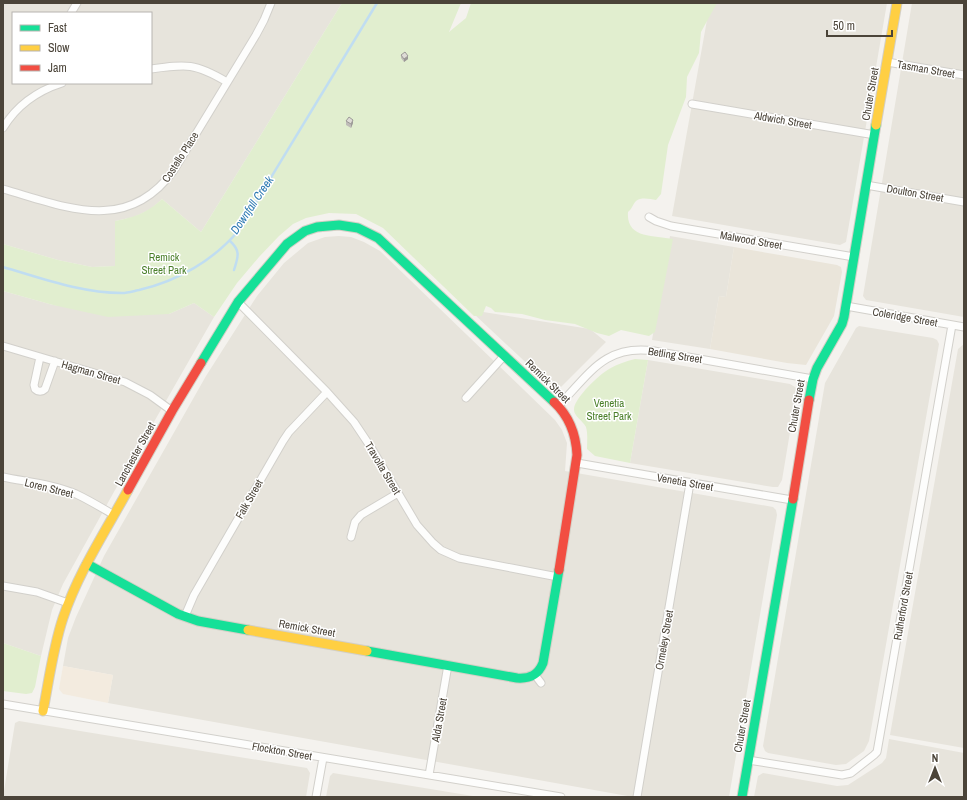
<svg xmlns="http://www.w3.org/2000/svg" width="967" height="800" font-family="'Archivo Narrow',sans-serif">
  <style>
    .residential { fill: #e7e4dc; fill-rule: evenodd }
    .commercial { fill: #f3ebdf }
    .education { fill: #eae5da }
    .green { fill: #e1eecf }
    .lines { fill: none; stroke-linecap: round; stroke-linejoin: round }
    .stream { stroke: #c0ddf1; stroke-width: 2.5 }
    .street-casing { stroke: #d2d0cb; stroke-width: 9 }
    .fast-casing { stroke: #d3cfc5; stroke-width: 11 }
    .slow-casing { stroke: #d3cfc5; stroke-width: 11 }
    .jam-casing { stroke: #d3cfc5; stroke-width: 11 }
    .street { stroke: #fdfdfc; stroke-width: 7 }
    .fast { stroke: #16e098; stroke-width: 9 }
    .slow { stroke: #ffcf43; stroke-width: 9 }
    .jam { stroke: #f24e42; stroke-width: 9 }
    .wall { fill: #bfbcb8 }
    .shaded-wall { fill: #9b9996 }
    .building { fill: #dedbd6; stroke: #9b9996 }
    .labels { text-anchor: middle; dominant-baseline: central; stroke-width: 3; stroke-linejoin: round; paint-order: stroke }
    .street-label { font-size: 11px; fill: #4b4439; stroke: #fff }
    .park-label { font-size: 11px; fill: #4a7f2a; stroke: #fff }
    .water-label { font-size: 12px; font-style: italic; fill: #2e7ab2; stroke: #fff }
  </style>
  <rect width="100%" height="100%" fill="#f4f2ee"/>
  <!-- residential -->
  <path class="residential" d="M 3,3 L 342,3 L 201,232 L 162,199 L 151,209 L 134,217 L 115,221 L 115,266 L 92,267 L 58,260 L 3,244 ZM 13,13 L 151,13 L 151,83 L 13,83 Z
    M 710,3 L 887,3 L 846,242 L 840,245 L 672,216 Z
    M 912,3 L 964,3 L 964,317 L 866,300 L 863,296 Z
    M 339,236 L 351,237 L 364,242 L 380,251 L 555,420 L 562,430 L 567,443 L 565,471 L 773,507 L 776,510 L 777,515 L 729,797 L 633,797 L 108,703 L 113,675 L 63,666 L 68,638 L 76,617 L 104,556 L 206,376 L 257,296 L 284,263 L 308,243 L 325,237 Z
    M 670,236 L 734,247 L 726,297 L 719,296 L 710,349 L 652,340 Z
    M 3,291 L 53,305 L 169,314 L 194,303 L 214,317 L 115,490 L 63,584 L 52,610 L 41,656 L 3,643 Z
    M 477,311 L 590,329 L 606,342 L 561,387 L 552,387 L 474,314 Z
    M 859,326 L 933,338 L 937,340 L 939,344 L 869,741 L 864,751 L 846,764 L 836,765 L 768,753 L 765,751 L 763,746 L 825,383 L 856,328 Z
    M 964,344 L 964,748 L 890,735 L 958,349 Z
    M 648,360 L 790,384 L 795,387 L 797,390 L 782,480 L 778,487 L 773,487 L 630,463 Z
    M 19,721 L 307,768 L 310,773 L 306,797 L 3,797 L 15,723 Z
    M 889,739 L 964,753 L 964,797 L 754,797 L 758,776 L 763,773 L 837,786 L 848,785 L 882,763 L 886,758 Z
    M 333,773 L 479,797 L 326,797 L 330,776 Z"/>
  <!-- commercial -->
  <path class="commercial" d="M 63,666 L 113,675 L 108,703 L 63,694 L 59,689 Z"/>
  <!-- education -->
  <path class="education" d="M 734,247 L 837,265 L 841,267 L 842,272 L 834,316 L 806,365 L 787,363 L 710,349 L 719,296 L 726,297 Z"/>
  <!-- green -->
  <path class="green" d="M 342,3 L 461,3 L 449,32 L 466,18 L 471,3 L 717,3 L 701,32 L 699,53 L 687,77 L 686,97 L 668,145 L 661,194 L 656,200 C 650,199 641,197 636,201 C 633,204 632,209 628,212 C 626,239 654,235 673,239 L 655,332 L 649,336 L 621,330 L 609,336 L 597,333 L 575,324 L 545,320 L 522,314 L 495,312 L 491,308 L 486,306 L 482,316 L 474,316 L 383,228 L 356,214 L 329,213 L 306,218 L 293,224 L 279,236 L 259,257 L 237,283 L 214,317 L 194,303 L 169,314 L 108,317 L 53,305 L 3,291 L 3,244 L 58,260 L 92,267 L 115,266 L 115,221 C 135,217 147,213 162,199 L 201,232 Z
    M 635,359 L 648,360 L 630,463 L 595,456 L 587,449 C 587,442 588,434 586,427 C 583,421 574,416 574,410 C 573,399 600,374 609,369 C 618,364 626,361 635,359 Z
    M 3,643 L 41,656 L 35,687 L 32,693 L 26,694 L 3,691 Z"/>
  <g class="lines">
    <!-- stream -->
    <path class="stream" d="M 230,241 C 241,251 238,257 234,270
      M 3,267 C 41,278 81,293 122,293 C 127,293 134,291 139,290 C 178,281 214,260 239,230 L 377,3"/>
    <defs>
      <path id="street" d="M 71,13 L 77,3
        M 887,62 L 964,75
        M 151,69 C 187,64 195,63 227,82
        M 692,104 L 875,135
        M 3,128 C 17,105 37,91 62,83
        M 866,185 L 964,202
        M 3,189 C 66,207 127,235 174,170 L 256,35 L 264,20 L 271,3
        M 649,217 L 656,221 L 671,226 L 854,257
        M 238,302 L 327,392 L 354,422 L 372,449 L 417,525 L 433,543 L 441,550 L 459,558 L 558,577
        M 846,306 L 964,327
        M 3,346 L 125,382 L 150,395 L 172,411
        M 40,357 L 34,385 L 35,389 C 38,392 42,392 45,389 L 55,361
        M 466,398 L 504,356
        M 558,406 C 589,375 604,344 654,351 L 813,379
        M 577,463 L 792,500
        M 3,477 C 27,482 53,484 76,494 C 89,500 102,508 114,515
        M 351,537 L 355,522 L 361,515 L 398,493
        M 3,586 L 37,592 L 68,603
        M 185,616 L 194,595 L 283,441 L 289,432 L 327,392
        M 535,675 L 541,683
        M 3,704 L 561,797
        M 748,760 L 842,775 L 851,773 L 874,755 L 877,752 L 952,325
        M 429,775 L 448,665
        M 316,797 L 323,758
        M 637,797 L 690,483"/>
      <path id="fast" d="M 201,363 L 238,302 L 287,244 L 305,231 L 317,227 L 339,225 L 358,228 L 378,238 L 554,402
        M 809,400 L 813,379 L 817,368 L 842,324 L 844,317 L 876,125
        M 87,564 L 178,614 L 198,621 L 248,630
        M 367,651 L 517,678 C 530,679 538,675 543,663 L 559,570
        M 742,797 L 793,499"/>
      <path id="slow" d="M 876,125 L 897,3
        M 248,630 L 367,651
        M 43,711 C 49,680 53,648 63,618 C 78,573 105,532 128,490"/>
      <path id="jam" d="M 554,402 C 569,416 576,434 577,455 L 559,570
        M 128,490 L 172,411 L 201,363
        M 793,499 L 809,400"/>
    </defs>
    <!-- street casing -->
    <use href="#street" class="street-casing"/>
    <!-- fast casing -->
    <use href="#fast" class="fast-casing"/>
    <!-- slow casing -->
    <use href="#slow" class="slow-casing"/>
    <!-- jam casing -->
    <use href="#jam" class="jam-casing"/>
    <!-- street -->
    <use href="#street" class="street"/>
    <!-- fast -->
    <use href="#fast" class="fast"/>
    <!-- slow -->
    <use href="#slow" class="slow"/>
    <!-- jam -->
    <use href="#jam" class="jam"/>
  </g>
  <!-- wall -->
  <path class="wall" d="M 401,55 L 408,59 L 404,62 L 401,58 Z
    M 346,121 L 353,123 L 351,128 L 346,125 Z"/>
  <!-- shaded-wall -->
  <path class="shaded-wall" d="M 408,56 L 408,59 L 404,62 L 404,59 Z
    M 353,120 L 353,123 L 351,128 L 351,124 Z"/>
  <!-- building -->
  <path class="building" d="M 405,52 L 408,56 L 404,59 L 401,55 Z
    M 349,117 L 353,120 L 351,124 L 346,121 Z"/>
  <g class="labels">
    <!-- street labels -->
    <g class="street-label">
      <text transform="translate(926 69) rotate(10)">Tasman Street</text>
      <text transform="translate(870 94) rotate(-80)">Chuter Street</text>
      <text transform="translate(783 120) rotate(10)">Aldwich Street</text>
      <text transform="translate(180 157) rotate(-57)">Costello Place</text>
      <text transform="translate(915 193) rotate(10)">Doulton Street</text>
      <text transform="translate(751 240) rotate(10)">Malwood Street</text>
      <text transform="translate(905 317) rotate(10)">Coleridge Street</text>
      <text transform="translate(675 355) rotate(9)">Betling Street</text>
      <text transform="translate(91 372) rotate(16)">Hagman Street</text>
      <text transform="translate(548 381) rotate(44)">Remick Street</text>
      <text transform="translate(796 406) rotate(-80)">Chuter Street</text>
      <text transform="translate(135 454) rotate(-61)">Lanchester Street</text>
      <text transform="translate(383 468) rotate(59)">Travolta Street</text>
      <text transform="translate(685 482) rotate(10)">Venetia Street</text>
      <text transform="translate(49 488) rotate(14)">Loren Street</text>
      <text transform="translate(249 499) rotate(-60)">Falk Street</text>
      <text transform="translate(903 606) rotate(-80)">Rutherford Street</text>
      <text transform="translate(307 628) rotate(10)">Remick Street</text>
      <text transform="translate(664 640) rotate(-80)">Ormeley Street</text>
      <text transform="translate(439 720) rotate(-80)">Alda Street</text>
      <text transform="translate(742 726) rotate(-80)">Chuter Street</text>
      <text transform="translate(282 751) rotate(10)">Flockton Street</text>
    </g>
    <!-- park labels -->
    <g class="park-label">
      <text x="164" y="257">Remick<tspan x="164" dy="13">Street Park</tspan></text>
      <text x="609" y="403">Venetia<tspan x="609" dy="13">Street Park</tspan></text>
    </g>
    <!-- water labels -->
    <g class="water-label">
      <text transform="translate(252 205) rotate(-56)">Downfall Creek</text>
    </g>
  </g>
  <!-- border -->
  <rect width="967" height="800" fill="none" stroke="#4b4439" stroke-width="8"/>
  <!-- legend -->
  <rect x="12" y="12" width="140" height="72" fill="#ffffff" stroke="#b7b4b0"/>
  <rect x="20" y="25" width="20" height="6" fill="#16e098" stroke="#b7b4b0"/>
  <text x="48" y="32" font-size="12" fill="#4b4439">Fast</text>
  <rect x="20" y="45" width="20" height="6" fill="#ffcf43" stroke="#b7b4b0"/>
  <text x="48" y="52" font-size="12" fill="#4b4439">Slow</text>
  <rect x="20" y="65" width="20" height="6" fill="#f24e42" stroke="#b7b4b0"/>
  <text x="48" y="72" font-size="12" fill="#4b4439">Jam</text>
  <!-- north arrow -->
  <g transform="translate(935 768)" stroke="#ffffff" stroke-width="3" paint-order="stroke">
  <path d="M0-3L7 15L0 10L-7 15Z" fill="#4b4439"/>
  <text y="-6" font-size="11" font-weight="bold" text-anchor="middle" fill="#4b4439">N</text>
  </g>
  <!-- scale -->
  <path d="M827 30v6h65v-6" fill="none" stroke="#4b4439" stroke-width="2"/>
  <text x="833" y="30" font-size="12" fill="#4b4439" stroke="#ffffff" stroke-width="3" paint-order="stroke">50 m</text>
</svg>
